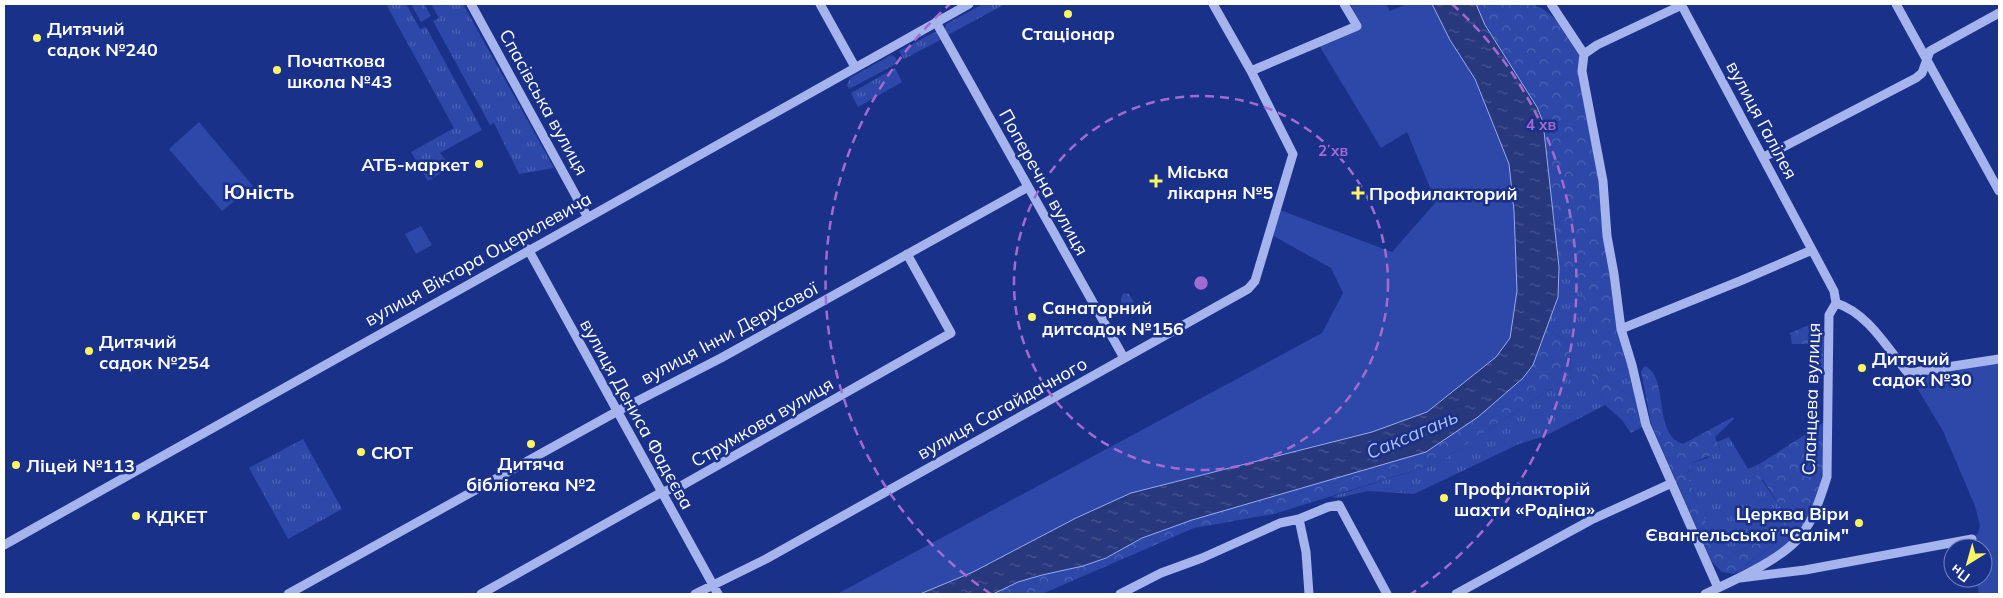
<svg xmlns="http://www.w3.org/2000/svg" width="2003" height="598" font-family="Mulish,sans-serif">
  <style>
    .grass { fill: url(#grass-tufts) }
    .forest { fill: url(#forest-crowns) }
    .green { fill: #2d48a8 }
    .water { fill: url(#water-ripples); stroke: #97abef }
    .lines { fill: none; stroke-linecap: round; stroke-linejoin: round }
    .minor { stroke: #a5b4ed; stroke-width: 9 }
    .ring { fill: none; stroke: #a36bd2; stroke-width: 2.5; stroke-dasharray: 9 6 }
    .poi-dot { fill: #fef661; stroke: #1a318a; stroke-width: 2 }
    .labels { text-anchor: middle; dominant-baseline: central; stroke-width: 5; stroke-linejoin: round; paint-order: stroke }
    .poi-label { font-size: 18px; font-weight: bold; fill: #fff; stroke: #1a318a; text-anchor: start }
    .street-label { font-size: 18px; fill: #fff; stroke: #1a318a }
    .water-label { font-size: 19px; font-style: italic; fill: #b0bff4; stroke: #1a318a }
    .quarter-label { font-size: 20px; font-weight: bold; fill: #fff; stroke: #1a318a }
    .centre { fill: #a36bd2; stroke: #1a318a; stroke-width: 2.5 }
    .ring-label { font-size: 15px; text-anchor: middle; font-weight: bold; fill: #a36bd2; stroke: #1a318a; stroke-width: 5; stroke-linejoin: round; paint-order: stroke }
  </style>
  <defs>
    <pattern id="grass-tufts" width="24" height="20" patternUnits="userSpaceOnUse" patternTransform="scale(1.25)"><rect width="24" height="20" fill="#2d48a8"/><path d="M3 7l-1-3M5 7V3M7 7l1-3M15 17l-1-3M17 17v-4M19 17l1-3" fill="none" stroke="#4c63b5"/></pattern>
    <pattern id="forest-crowns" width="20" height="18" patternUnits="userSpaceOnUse" patternTransform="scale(1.25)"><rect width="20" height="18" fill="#2d48a8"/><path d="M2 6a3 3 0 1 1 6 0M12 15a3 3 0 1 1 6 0" fill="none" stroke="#4c63b5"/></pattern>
    <pattern id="water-ripples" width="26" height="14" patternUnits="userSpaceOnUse" patternTransform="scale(1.25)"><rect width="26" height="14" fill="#28387c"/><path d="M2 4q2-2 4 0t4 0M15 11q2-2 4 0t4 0" fill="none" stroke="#485690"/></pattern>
  </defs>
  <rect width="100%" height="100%" fill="#1a318a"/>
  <!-- grass -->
  <path class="grass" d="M 386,4 L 406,4 L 420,29 L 426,27 L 482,130 L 440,153 L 451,167 L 428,181 L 411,152 L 454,128 Z
    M 411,4 L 424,4 L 431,16 L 421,22 Z
    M 431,4 L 463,4 L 554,168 L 519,174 L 494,123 L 490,125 L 433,21 L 439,18 Z
    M 983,4 L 1005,4 L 948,35 L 945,29 L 946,24 Z
    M 937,31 L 942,39 L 904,59 L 899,51 Z
    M 891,55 L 895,57 L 898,63 L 849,89 L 847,85 L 850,78 Z
    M 895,68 L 902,82 L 858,107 L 851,93 Z
    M 1559,267 L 1570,270 L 1579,284 L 1597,327 L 1637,384 L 1641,403 L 1590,370 L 1605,405 L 1545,436 L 1519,444 L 1414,494 L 1368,491 L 1338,498 L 1331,497 L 1438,463 L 1558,384 L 1571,373 L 1570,344 L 1546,328 L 1558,297 Z
    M 1124,293 L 1129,294 L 1136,306 L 1128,314 L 1124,314 C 1121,308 1119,297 1124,293 Z
    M 1729,437 L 1748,469 L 1761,463 L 1756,472 L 1782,509 L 1783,530 L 1791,542 L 1757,564 L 1734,574 L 1777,542 L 1767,539 L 1735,553 C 1707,539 1698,503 1687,475 L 1692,463 L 1707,458 L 1720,448 L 1717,442 Z
    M 303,439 L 342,509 L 288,539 L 249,468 Z"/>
  <!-- forest -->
  <path class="forest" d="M 1476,4 C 1493,4 1514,0 1531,4 C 1551,9 1568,32 1579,48 L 1614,274 L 1637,384 C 1632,382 1627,380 1623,377 C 1604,362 1587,296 1570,270 L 1559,267 L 1543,122 L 1537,107 L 1485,25 Z
    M 1818,321 L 1827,338 L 1827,376 L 1818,376 L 1815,344 L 1792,344 L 1790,333 Z
    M 1546,328 L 1570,344 L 1571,373 L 1558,384 L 1438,463 L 1274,514 L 1194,528 L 1042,594 L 993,594 L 1018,582 L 1042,575 L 1083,566 L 1106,558 L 1142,538 L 1192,520 L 1533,364 Z
    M 1645,366 C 1670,378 1652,434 1683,444 L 1733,417 L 1734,419 L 1715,437 L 1720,449 L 1718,452 L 1692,463 L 1687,475 C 1698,503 1707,539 1735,553 L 1767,539 L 1776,539 L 1777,542 L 1734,574 L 1722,572 L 1712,562 L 1651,424 L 1641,371 Z
    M 1589,369 L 1641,403 L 1646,425 L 1631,433 L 1622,420 L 1605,405 Z
    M 1826,421 C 1824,466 1823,507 1791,542 L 1787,541 L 1783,530 L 1782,509 L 1763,480 L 1756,479 L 1756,472 L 1761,463 Z"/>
  <!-- green -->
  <path class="green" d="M 1350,4 L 1386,4 L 1390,11 L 1407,4 L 1432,4 L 1450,40 L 1475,79 L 1509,164 L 1514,211 L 1517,291 L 1510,338 L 1496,357 L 1427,412 L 1372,432 L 1131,493 L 1076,518 L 973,572 L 920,594 L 837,594 L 1322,333 L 1343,293 L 1331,268 L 1270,234 L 1277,209 L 1392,252 L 1436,202 L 1407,132 L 1381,148 L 1317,42 L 1361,24 Z
    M 199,122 L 253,186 L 222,211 L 169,149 Z
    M 421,226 L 432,245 L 416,254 L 405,234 Z
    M 1999,359 L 1999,594 L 1979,594 L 1976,578 L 1983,578 L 1983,548 L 1971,548 L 1972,539 L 1978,533 L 1980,526 L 1975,506 L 1943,431 L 1908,373 Z"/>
  <!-- water -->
  <path class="water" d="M 1432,4 L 1476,4 L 1485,25 L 1537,107 L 1543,122 L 1559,267 L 1558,297 L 1533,365 L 1523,378 L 1478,417 L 1426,452 L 1192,520 L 1142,538 L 1106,558 L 1083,566 L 1042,575 L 1018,582 L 993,594 L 920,594 L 973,572 L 1076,518 L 1131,493 L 1372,432 L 1427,412 L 1496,357 L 1510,338 L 1517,291 L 1514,211 L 1509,164 L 1475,79 L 1450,40 Z"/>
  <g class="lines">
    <!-- minor -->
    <path class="minor" d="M 471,4 L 587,216
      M 820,4 L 855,67
      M 1551,4 L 1584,54
      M 1681,4 L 1834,291 L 1836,303
      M 1896,4 L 1999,191
      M 936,22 L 1124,358
      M 1584,54 L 1582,71 L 1603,181 L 1607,236 L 1614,274 L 1621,329 L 1632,365 L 1646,425 L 1718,588
      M 1584,54 L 1597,45 L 1682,5
      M 1251,71 L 1357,26 L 1344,4
      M 1764,157 L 1916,78 L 1922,73 L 1930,51 L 1999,13
      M 528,249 L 718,594
      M 1836,303 C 1868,313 1887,348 1908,373 L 1999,359
      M 1621,329 L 1740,281 L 1812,250
      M 1299,519 L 1328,507 L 1339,505 L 1387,594
      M 4,545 L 969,4
      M 1740,578 L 1805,570 L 1972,539
      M 288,594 L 616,412 L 721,358 L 1028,187
      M 481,594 L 662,492 L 681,486 L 951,333 L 907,254
      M 695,594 L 766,559 L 1248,289 L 1255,281 L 1293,154 L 1251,71 L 1213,4
      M 1120,594 L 1161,573 L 1202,558 L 1280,523 L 1299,519 L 1306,552 L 1309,594
      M 1456,594 L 1591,520 L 1672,483
      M 1705,594 C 1731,582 1775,562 1795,542 C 1812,526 1820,499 1827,477 L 1829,315 L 1836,303"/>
  </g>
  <!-- distance rings -->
  <g class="ring">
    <circle cx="1201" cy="283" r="187"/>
    <path d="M991 594A375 375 0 0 1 950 4M1452 4A375 375 0 0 1 1411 594"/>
  </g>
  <!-- markers -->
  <g class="poi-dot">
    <circle cx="1068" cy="14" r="5"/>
    <circle cx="37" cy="38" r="5"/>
    <circle cx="277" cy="70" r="5"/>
    <circle cx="479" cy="164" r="5"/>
    <path d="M1153.5 173.5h5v5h5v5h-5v5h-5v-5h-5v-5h5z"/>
    <path d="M1355.5 185.5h5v5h5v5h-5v5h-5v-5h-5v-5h5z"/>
    <circle cx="1032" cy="317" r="5"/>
    <circle cx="89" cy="351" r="5"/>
    <circle cx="1862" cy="368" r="5"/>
    <circle cx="531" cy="444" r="5"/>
    <circle cx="361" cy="452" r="5"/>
    <circle cx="16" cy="465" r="5"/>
    <circle cx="1444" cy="498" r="5"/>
    <circle cx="136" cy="516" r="5"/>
    <circle cx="1859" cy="523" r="5"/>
  </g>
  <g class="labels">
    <!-- poi labels -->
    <g class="poi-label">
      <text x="47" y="28">Дитячий<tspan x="47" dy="21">садок №240</tspan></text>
      <text x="1068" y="33" text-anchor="middle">Стаціонар</text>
      <text x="287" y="60">Початкова<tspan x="287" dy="21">школа №43</tspan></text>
      <text x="469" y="164" text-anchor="end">АТБ-маркет</text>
      <text x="1167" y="171">Міська<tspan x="1167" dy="21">лікарня №5</tspan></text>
      <text x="1369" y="193">Профилакторий</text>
      <text x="1042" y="307">Санаторний<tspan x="1042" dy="21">дитсадок №156</tspan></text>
      <text x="99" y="341">Дитячий<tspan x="99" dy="21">садок №254</tspan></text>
      <text x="1872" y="358">Дитячий<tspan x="1872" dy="21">садок №30</tspan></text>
      <text x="371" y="452">СЮТ</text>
      <text x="531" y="463" text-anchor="middle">Дитяча<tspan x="531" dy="21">бібліотека №2</tspan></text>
      <text x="26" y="465">Ліцей №113</text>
      <text x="1454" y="488">Профілакторій<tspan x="1454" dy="21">шахти «Родіна»</tspan></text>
      <text x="1849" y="513" text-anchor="end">Церква Віри<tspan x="1849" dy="21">Євангельської "Салім"</tspan></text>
      <text x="146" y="516">КДКЕТ</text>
    </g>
    <!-- street labels -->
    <g class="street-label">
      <text transform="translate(544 102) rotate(61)">Спасівська вулиця</text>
      <text transform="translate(1762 120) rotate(62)">вулиця Галілея</text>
      <text transform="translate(1044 182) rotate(61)">Поперечна вулиця</text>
      <text transform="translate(478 259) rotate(-29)">вулиця Віктора Оцерклевича</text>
      <text transform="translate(729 333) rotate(-28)">вулиця Інни Дерусової</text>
      <text transform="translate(1811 399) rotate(-88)">Сланцева вулиця</text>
      <text transform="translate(1002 408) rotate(-29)">вулиця Сагайдачного</text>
      <text transform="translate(637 414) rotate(61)">вулиця Дениса Фадєєва</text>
      <text transform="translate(762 422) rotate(-30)">Струмкова вулиця</text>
    </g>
    <!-- water labels -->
    <g class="water-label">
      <text transform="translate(1412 434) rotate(-23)">Саксагань</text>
    </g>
    <!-- quarter labels -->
    <g class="quarter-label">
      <text x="259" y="191">Юність</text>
    </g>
  </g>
  <circle cx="1201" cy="283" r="8" class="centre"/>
  <g class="ring-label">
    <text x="1541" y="130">4 хв</text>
    <text x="1333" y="156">2 хв</text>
  </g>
  <!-- border -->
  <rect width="2003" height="598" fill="none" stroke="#ffffff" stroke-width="10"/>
  <!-- north arrow -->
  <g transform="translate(1968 563) rotate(217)"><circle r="24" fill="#1a318a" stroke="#7683b9"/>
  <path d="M0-4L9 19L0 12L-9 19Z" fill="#fef661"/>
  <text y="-8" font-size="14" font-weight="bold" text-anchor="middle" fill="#ffffff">Пн</text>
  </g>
</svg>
